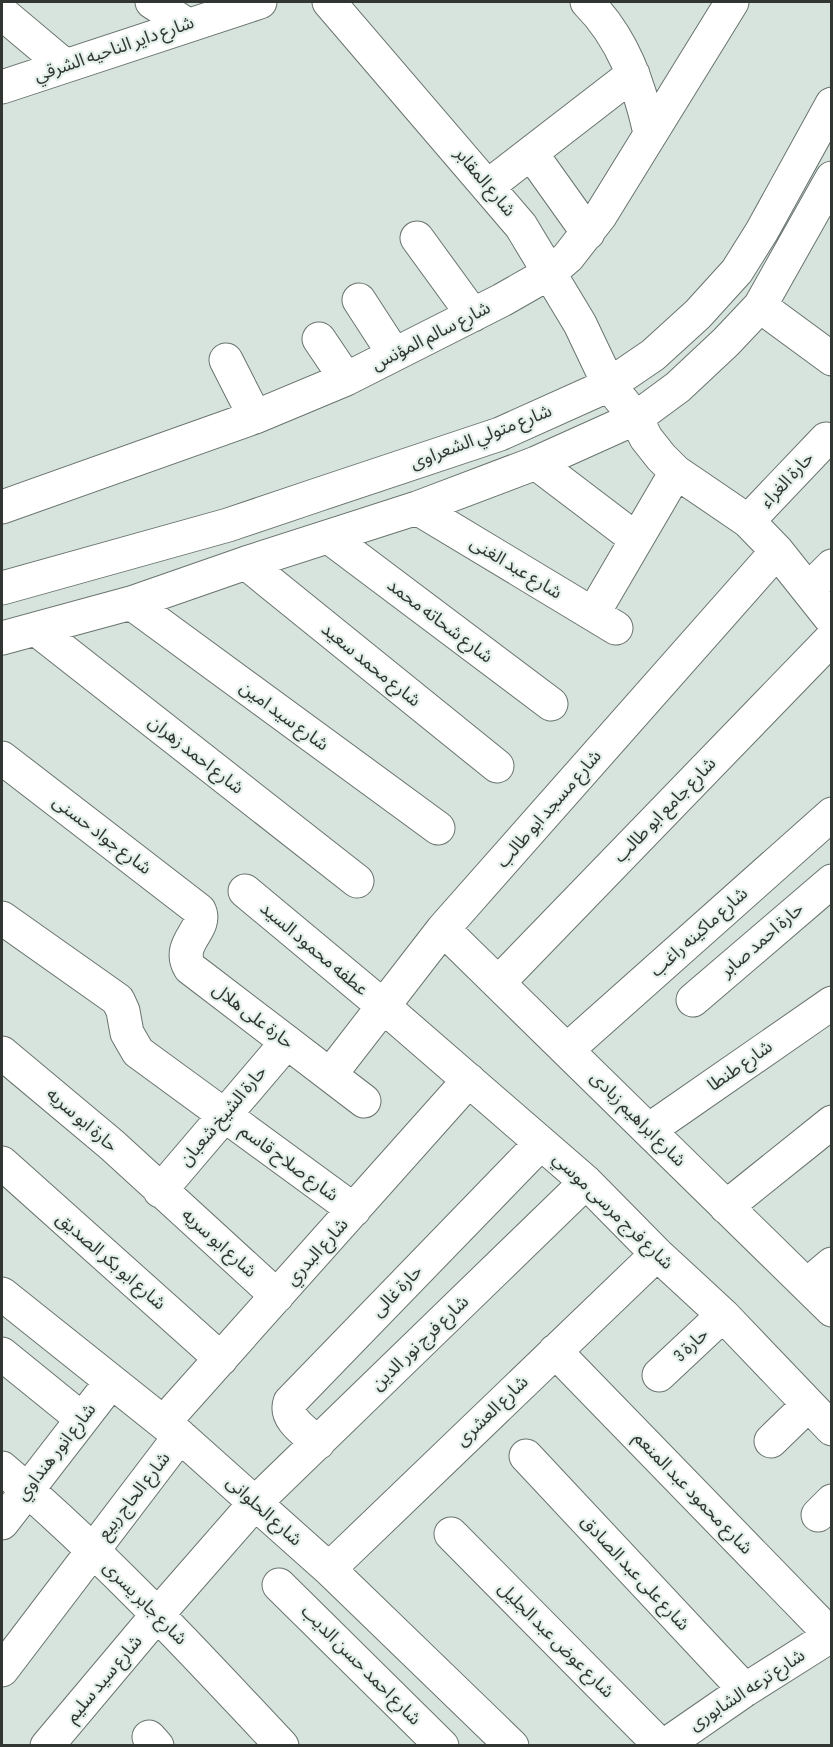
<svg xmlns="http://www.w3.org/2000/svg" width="833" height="1747" font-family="'Sofia Sans Condensed','Noto Sans Arabic',sans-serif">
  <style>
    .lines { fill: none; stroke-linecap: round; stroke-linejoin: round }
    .minor-casing { stroke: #69746e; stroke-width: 35 }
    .minor { stroke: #fff; stroke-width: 33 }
    .labels { text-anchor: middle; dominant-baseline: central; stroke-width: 4.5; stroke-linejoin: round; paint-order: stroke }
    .street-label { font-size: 18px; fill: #313633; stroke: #e4f0ea }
  </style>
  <rect width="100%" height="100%" fill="#d7e3dd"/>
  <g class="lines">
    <defs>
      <path id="minor" d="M 152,2 L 186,24
        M 329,2 L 521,226 L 580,324 L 609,385 L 636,418 L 646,438 L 661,457 L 676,472 L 748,521 L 777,551 L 832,620
        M 587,2 C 623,38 639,84 650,133
        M 2,13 L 65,66
        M 2,87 L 260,2
        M 531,153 L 588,233
        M 488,186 L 633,74
        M 417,238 L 473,315
        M 359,300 L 394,354
        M 760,306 L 832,359
        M 319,339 L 346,379
        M 226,360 L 255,417
        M 536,463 L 636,539
        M 2,507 L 255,417 L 346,379 L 502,300 L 551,272 L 568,257 L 600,216 L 732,2
        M 417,508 L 616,628
        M 748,521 L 826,439
        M 329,537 L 551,704
        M 246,563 L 497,766
        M 2,588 L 228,525 L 317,495 L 500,434 L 609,385 L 653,355 L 698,314 L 737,271 L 762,231 L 832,104
        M 809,589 L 832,566
        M 131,603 L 438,828
        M 593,614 L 676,472
        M 36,629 L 357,881
        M 2,638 L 131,603 L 246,563 L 417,508 L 536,463 L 636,418 L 678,387 L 726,342 L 760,306 L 832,178
        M 2,758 L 199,910 C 209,929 175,943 190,968 L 364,1101
        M 245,891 L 383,1006 L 586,1182 L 657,1254 L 723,1315 L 832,1429
        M 2,918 L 118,1000 L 123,1011 L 127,1033 L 138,1052 L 354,1210
        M 443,929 L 832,1310
        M 499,982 L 832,638
        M 693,1000 L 832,881
        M 567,1050 L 832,814
        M 2,1053 L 112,1145 L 277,1296
        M 330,1075 L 443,929 L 777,551
        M 649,1130 L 832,1003
        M 2,1163 L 221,1359
        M 160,1191 L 287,1042
        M 726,1207 L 832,1122
        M 807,1285 L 832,1264
        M 2,1294 L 180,1436 L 329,1569 L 512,1746
        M 555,1351 L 831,1635
        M 2,1354 L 82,1419
        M 659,1375 L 723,1315
        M 164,1422 L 469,1080
        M 771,1441 L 808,1405
        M 318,1443 C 306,1432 284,1419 290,1402 L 541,1143
        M 526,1456 L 745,1690
        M 2,1468 C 102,1553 192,1650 282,1746
        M 818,1515 L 832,1501
        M 2,1523 L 111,1382
        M 451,1534 L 661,1746
        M 329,1569 L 657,1254
        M 279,1585 L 442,1746
        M 2,1670 L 180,1436
        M 149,1737 L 157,1746
        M 47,1746 L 158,1614 L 255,1503 L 586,1182
        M 664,1746 L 745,1690 L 832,1635"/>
    </defs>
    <!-- minor casing -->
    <use href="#minor" class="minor-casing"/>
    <!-- minor -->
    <use href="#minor" class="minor"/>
  </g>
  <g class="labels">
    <!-- street labels -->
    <g class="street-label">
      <text transform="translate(114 49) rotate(-19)">شارع داير الناحيه الشرقي</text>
      <text transform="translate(485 182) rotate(50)">شارع المقابر</text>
      <text transform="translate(431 336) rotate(-27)">شارع سالم المؤنس</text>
      <text transform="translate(481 437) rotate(-21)">شارع متولي الشعراوى</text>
      <text transform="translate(787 480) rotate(-47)">حارة الغراء</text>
      <text transform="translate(516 568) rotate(31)">شارع عبد الغنى</text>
      <text transform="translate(440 621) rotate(37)">شارع شحاته محمد</text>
      <text transform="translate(371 665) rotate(39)">شارع محمد سعيد</text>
      <text transform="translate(284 716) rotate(36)">شارع سيد امين</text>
      <text transform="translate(196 755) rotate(38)">شارع احمد زهران</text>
      <text transform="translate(549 809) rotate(-49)">شارع مسجد ابو طالب</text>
      <text transform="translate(665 810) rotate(-46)">شارع جامع ابو طالب</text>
      <text transform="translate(102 835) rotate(37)">شارع جواد حسنى</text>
      <text transform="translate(699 932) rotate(-42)">شارع ماكينه راغب</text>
      <text transform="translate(762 940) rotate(-41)">حارة احمد صابر</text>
      <text transform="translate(314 949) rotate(40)">عطفه محمود السيد</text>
      <text transform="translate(253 1016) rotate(37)">حارة على هلال</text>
      <text transform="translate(740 1066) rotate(-35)">شارع طنطا</text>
      <text transform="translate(223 1116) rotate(-50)">حارة الشيخ شعبان</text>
      <text transform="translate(638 1119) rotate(45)">شارع ابراهيم زبادى</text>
      <text transform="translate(82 1120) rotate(41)">حارة ابو سريه</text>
      <text transform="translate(289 1163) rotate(36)">شارع صلاح قاسم</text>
      <text transform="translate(613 1211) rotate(44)">شارع فرج مرسى موسي</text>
      <text transform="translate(219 1243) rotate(42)">شارع ابو سريه</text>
      <text transform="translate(317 1252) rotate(-48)">شارع البدري</text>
      <text transform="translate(111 1261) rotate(41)">شارع ابو بكر الصديق</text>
      <text transform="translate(397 1291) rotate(-46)">حارة غالى</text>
      <text transform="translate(420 1343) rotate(-44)">شارع فرج نور الدين</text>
      <text transform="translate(691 1345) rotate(-43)">حارة 3</text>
      <text transform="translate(492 1411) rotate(-44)">شارع العشرى</text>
      <text transform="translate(56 1452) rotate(-52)">شارع انور هنداوي</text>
      <text transform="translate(693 1493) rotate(46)">شارع محمود عبد المنعم</text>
      <text transform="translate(134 1496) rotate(-52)">شارع الحاج ربيع</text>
      <text transform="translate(264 1511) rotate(42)">شارع الحلوانى</text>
      <text transform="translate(635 1573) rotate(47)">شارع على عبد الصادق</text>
      <text transform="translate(145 1603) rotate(45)">شارع جابر يسرى</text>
      <text transform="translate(556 1640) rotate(45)">شارع عوض عبد الجليل</text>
      <text transform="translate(361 1665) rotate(45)">شارع احمد حسن الديب</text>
      <text transform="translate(104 1679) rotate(-50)">شارع سيد سليم</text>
      <text transform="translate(747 1690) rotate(-33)">شارع ترعه الشابورى</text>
    </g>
  </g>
  <!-- border -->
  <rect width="833" height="1747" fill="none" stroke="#313633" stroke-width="6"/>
</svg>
